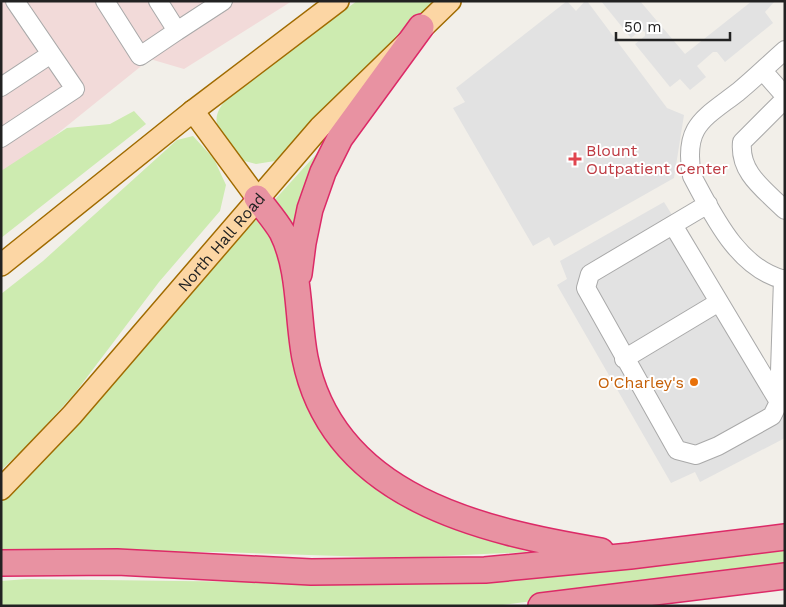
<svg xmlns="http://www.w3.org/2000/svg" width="786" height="607" font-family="'Work Sans',sans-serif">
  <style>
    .commercial { fill: #f2dad9 }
    .grass { fill: #cdebb0 }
    .parking { fill: #e2e2e2 }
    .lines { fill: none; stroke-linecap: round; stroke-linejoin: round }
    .minor-casing { stroke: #a9a9a9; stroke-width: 20 }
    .major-casing { stroke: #a06b00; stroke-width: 24 }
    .highway-casing { stroke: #dc2a67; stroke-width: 28 }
    .minor { stroke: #fff; stroke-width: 18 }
    .major { stroke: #fcd6a4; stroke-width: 21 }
    .highway { stroke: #e892a2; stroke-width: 25 }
    .health-dot { fill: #e0444e; stroke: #fff; stroke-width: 2 }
    .food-dot { fill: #e8710a; stroke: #fff; stroke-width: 2 }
    .labels { text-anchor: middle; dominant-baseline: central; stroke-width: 4; stroke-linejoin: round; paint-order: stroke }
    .health-label { font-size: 16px; fill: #be3a42; stroke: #fff; text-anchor: start }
    .street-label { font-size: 16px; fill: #222; stroke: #fff }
    .food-label { font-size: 16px; fill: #c56008; stroke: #fff; text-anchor: end }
  </style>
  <rect width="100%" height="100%" fill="#f2efe9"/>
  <!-- commercial -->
  <path class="commercial" d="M 1,1 L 292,1 L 184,69 L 150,59 L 1,179 Z"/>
  <!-- grass -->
  <path class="grass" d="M 357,1 L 439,1 L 324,110 L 275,161 L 256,164 L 237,159 C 215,125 204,118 239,87 Z
    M 134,111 L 146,124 L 1,238 L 1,171 L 67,128 L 110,124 Z
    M 339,129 L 297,237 L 270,205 Z
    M 193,136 L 214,159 L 226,185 L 220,211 L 159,282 L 75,393 L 26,447 L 1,470 L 1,294 L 43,261 L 177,140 Z
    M 262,213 L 271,224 L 349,462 L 435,520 L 528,552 L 403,558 L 219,552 L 190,552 L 173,555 L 1,552 L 1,503 Z
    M 785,549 L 785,568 L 495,606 L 1,606 L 1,581 L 27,579 L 394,584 L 569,573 Z"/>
  <!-- parking -->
  <path class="parking" d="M 567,1 L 576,11 L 585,1 L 587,1 L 667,108 L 684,115 L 674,178 L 554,246 L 549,237 L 533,246 L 453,108 L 465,102 L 456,88 Z
    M 601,1 L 640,1 L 685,54 L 752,1 L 775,1 L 765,12 L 773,23 L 725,62 L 717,52 L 713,52 L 697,66 L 706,77 L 690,90 L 680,79 L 670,87 L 635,44 L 645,36 L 645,32 L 641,30 L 631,38 Z
    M 664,202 L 770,373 L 785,356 L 785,438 L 700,482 L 695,472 L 671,483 L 557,285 L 567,279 L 560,261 Z"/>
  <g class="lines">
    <defs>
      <path id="minor" d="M 105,1 L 140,56 L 177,31
        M 158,1 L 177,31 L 223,1
        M 785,50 C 769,64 754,79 738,92 C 703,119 683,126 692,176 C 713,215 738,269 785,280
        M 763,71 L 785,96
        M 1,87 L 51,54
        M 785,99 L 742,142 C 739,173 764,189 785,210
        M 1,138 L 75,89 L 15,1
        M 708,204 L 590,274 L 586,288 L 677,450 L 696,455 L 718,446 L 772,416 L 779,402 L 783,279
        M 673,225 L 779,402
        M 624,359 L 719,302"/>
      <g id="major">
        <path d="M 193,111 L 257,198"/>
        <path d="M 1,265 L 193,111 L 338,1"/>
        <path id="s1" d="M 1,489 L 72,415 L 320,127 L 450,1"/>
      </g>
      <path id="highway" d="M 257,198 C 265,209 275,220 282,232 C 301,270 297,317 305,358 C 333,498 482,531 601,551
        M 299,274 L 303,243 L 310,209 L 323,172 L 340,138 L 421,27
        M 1,563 L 117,562 L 311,572 L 485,570 L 630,556 L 785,537
        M 541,606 L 785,576"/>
    </defs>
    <!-- minor casing -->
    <use href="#minor" class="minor-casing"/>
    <!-- major casing -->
    <use href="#major" class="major-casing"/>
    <!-- highway casing -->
    <use href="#highway" class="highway-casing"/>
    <!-- minor -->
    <use href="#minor" class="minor"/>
    <!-- major -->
    <use href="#major" class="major"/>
    <!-- highway -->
    <use href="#highway" class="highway"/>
  </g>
  <!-- markers -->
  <path class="health-dot" d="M572.5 151.5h5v5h5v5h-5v5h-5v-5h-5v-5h5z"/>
  <circle class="food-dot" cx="694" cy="382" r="5"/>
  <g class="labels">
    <!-- health labels -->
    <g class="health-label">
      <text x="586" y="150">Blount<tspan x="586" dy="18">Outpatient Center</tspan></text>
    </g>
    <!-- street labels -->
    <g class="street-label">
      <text stroke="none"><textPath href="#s1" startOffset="331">North Hall Road</textPath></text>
    </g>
    <!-- food labels -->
    <g class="food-label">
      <text x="684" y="382">O'Charley's</text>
    </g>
  </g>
  <!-- border -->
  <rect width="786" height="607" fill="none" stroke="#222222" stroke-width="5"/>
  <!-- scale -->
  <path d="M616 32v8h114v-8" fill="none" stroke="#222222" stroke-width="2.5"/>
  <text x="624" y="32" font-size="15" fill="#222222" stroke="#ffffff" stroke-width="4" paint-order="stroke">50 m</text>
</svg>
